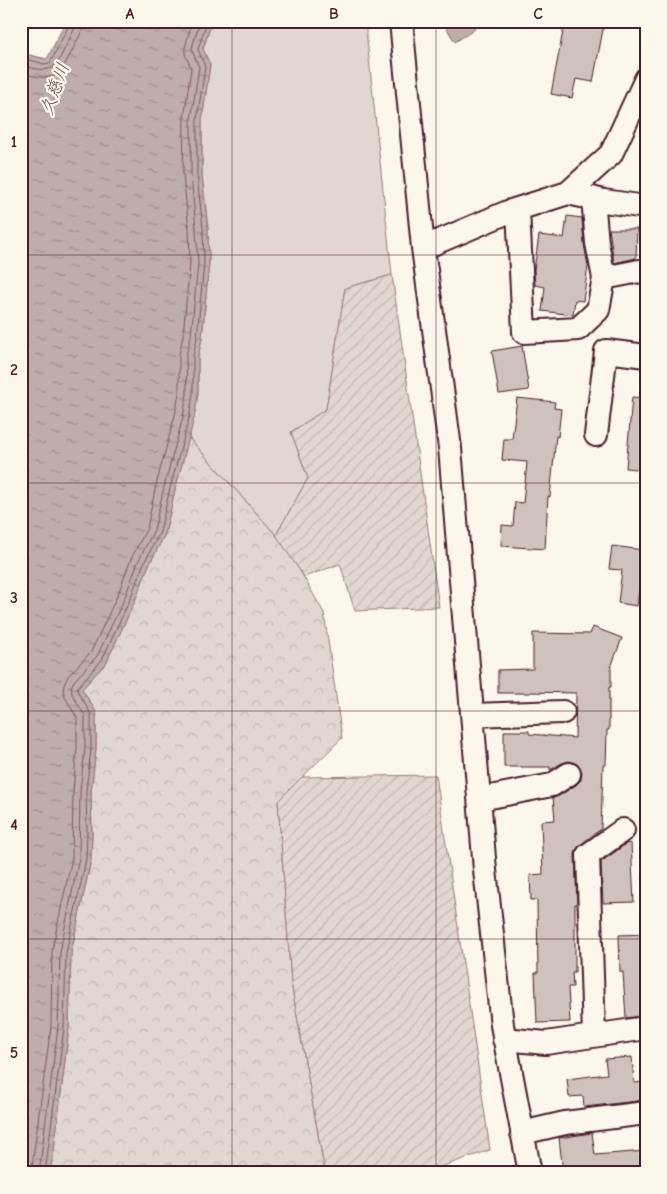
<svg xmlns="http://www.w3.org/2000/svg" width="667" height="1194" font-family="'Comic Neue','Klee One',sans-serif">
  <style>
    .green { fill: #e2d7d0; stroke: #967b7e }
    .forest { fill: url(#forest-crowns); stroke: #967b7e }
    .garden { fill: url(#garden-furrows); stroke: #967b7e }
    .water { fill: url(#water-ripples); stroke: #907477 }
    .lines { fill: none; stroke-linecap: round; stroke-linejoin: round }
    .shore { stroke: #79585e; stroke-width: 1 }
    .building { fill: #cfc2bc; stroke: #4a1f2b }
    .minor-casing { stroke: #4a1f2b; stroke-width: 26 }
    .minor { stroke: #fbf7ec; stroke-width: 22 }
    .grid { fill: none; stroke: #4a1f2b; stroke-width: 1; stroke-opacity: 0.55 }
    .labels { text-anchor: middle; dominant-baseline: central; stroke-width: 4.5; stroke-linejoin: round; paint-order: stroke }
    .water-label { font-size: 18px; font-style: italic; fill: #6d4a51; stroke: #fbf7ec }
    .neatline { fill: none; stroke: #4a1f2b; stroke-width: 2 }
    .grid-label { font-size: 16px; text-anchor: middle; font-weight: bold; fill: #4a1f2b }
  </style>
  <defs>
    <pattern id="forest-crowns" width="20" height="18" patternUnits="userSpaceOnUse" patternTransform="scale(1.25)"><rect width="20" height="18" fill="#e2d7d0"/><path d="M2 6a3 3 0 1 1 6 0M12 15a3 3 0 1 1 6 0" fill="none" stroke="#c3b8b3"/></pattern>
    <pattern id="garden-furrows" width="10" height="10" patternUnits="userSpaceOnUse" patternTransform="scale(1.25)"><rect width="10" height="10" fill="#e2d7d0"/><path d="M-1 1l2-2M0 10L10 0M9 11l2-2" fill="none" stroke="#c3b8b3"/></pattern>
    <pattern id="water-ripples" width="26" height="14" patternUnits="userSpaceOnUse" patternTransform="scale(1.25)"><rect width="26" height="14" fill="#bfadaa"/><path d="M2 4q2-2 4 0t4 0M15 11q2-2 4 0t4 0" fill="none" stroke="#9d8c8b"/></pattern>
  </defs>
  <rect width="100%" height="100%" fill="#fbf7ec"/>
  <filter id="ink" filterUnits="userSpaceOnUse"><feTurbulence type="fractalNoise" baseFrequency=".02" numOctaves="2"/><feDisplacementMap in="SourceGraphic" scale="10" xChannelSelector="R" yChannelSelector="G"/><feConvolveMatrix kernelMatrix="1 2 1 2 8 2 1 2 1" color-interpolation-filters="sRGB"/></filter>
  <g filter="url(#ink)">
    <!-- green -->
    <path class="green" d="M 212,21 L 365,21 L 392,275 L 345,288 L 326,409 L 291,432 L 308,478 L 276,535 L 189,438 L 198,394 L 198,357 L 202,338 L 209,263 L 208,228 L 202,176 L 202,120 L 210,65 L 203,49 Z"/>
    <!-- forest -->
    <path class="forest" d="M 189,438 L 286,546 L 324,613 L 342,738 L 278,801 L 291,982 L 325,1173 L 49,1173 L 53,1158 L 69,1028 L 71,953 L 91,860 L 92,834 L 91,792 L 96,749 L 96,712 L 82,689 L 106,663 L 135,601 L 148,567 L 165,534 L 175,490 Z"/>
    <!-- garden -->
    <path class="garden" d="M 392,275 L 439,607 L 355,611 L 340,564 L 304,577 L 276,535 L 308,478 L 291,432 L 326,409 L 345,288 Z
      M 436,775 L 490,1150 L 423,1173 L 325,1173 L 291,982 L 278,801 L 302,777 Z"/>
    <!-- water -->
    <path class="water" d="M 66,21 L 212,21 L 203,49 L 210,65 L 202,120 L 202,176 L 208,228 L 209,263 L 202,338 L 198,357 L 198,394 L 194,419 L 175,490 L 165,534 L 148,567 L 135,601 L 106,663 L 82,689 L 96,712 L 96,749 L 91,792 L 92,834 L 91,860 L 71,953 L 69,1028 L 53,1158 L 49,1173 L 21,1173 L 21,53 L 47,59 Z
      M 442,21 L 478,21 L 474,30 L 455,42 Z"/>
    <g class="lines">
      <!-- shore -->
      <path class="shore" d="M 21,58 L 45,64 L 50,63 L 69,25 L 70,21
        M 21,65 C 33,68 48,74 57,64 L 75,28 L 76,21
        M 21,73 C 57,82 58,79 74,47 C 78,39 83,31 84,21
        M 31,1173 L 51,1026 L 52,950 L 72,858 L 73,791 L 77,748 L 77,718 L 65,697 L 63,691 L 64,685 L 68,676 L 91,652 L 118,594 L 131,559 L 147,528 L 156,485 L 175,415 L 179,393 L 179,355 L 183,335 L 190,262 L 189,229 L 183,175 L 184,119 L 191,68 L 185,54 L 185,48 L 192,21
        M 39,1173 L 58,1027 L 60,952 L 79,858 L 80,791 L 85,749 L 85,716 L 72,694 L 71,687 L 74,681 L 97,656 L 125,597 L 138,562 L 154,530 L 164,487 L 183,417 L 187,394 L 186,355 L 191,336 L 198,263 L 196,229 L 191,175 L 191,119 L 199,67 L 193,53 L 192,48 L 200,21
        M 45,1173 L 64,1028 L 66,953 L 86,859 L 87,834 L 86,791 L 91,749 L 91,714 L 78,692 L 77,688 L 102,660 L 130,599 L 143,565 L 160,532 L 170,488 L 189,418 L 193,394 L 193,356 L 197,337 L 204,263 L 203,228 L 197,176 L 197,120 L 205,67 L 198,49 L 207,21"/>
    </g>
    <!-- building -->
    <path class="building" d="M 565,21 L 601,21 L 600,23 L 604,24 L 593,82 L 576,79 L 572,98 L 551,94 Z
      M 567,216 L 582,218 L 584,244 L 588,266 L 583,301 L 575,300 L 573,315 L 542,311 L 545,287 L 535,285 L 534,270 L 539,235 L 564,238 Z
      M 609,229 L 637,229 L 636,258 L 614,263 Z
      M 522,346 L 529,390 L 499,394 L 492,351 Z
      M 632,397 L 646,398 L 646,470 L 626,468 Z
      M 517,398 L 555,402 L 554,408 L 561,409 L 558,437 L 556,436 L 550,497 L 548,496 L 545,549 L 501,546 L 502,525 L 513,526 L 515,502 L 523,503 L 527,462 L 502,460 L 504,439 L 512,439 Z
      M 612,546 L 644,550 L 637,606 L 618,603 L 622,570 L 609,569 Z
      M 593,627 L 622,638 L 611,667 L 611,687 L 609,687 L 609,730 L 607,730 L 606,765 L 603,765 L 601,829 L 580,845 L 576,850 L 575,855 L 577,904 L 575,904 L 575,972 L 572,972 L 573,987 L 568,987 L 570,1022 L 537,1023 L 535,973 L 538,973 L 537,900 L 531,900 L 530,875 L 543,874 L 541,821 L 555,820 L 553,798 L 559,796 L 576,785 L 581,780 L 582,773 L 580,766 L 575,763 L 569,761 L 562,763 L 550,770 L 550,767 L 504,767 L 504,731 L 529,731 L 529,734 L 575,738 L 576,693 L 530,692 L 530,693 L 498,693 L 498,670 L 533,669 L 533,633 L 590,634 Z
      M 631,843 L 634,902 L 603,903 L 601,862 L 626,844 Z
      M 646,934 L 646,1015 L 626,1018 L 623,972 L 620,972 L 619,935 Z
      M 632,1057 L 634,1083 L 646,1082 L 646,1100 L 584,1107 L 583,1096 L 569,1097 L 567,1079 L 607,1074 L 605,1059 Z
      M 592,1133 L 595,1155 L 646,1151 L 646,1173 L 577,1173 L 577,1170 L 563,1172 L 559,1138 Z"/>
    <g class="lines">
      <defs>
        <path id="minor" d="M 401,21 L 423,248 L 450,448 L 485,870 L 502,1025 L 530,1173
          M 568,193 L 611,154 L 646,79
          M 593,198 L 597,243 L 604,278
          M 518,209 L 524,332 L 578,329 L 598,310 L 604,278 L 639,271 L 646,273
          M 423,248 L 508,212 L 568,193 L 604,201 L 646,207
          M 596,435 L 606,351 L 646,356
          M 473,715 L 563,712
          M 480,799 L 552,785 L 569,774
          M 594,1035 L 588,855 L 623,830
          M 504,1039 L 546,1043 L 646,1028
          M 522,1133 L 565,1123 L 646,1113"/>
      </defs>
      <!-- minor casing -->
      <use href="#minor" class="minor-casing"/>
      <!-- minor -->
      <use href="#minor" class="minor"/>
    </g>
  </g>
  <!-- grid -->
  <path class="grid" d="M 232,21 L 232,1173M 436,21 L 436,1173M 21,255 L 646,255M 21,483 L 646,483M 21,711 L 646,711M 21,939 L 646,939"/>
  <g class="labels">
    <!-- water labels -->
    <g class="water-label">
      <text transform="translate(55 89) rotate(-70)">久慈川</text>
    </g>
  </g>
  <!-- margin -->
  <rect width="667" height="1194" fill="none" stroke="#fbf7ec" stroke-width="55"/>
  <rect x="28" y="28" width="612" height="1138" class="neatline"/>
  <g class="grid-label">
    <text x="130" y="19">A</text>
    <text x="334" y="19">B</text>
    <text x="538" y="19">C</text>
    <text x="14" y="147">1</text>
    <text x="14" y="375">2</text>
    <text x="14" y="603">3</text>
    <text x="14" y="830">4</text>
    <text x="14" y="1058">5</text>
  </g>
</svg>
